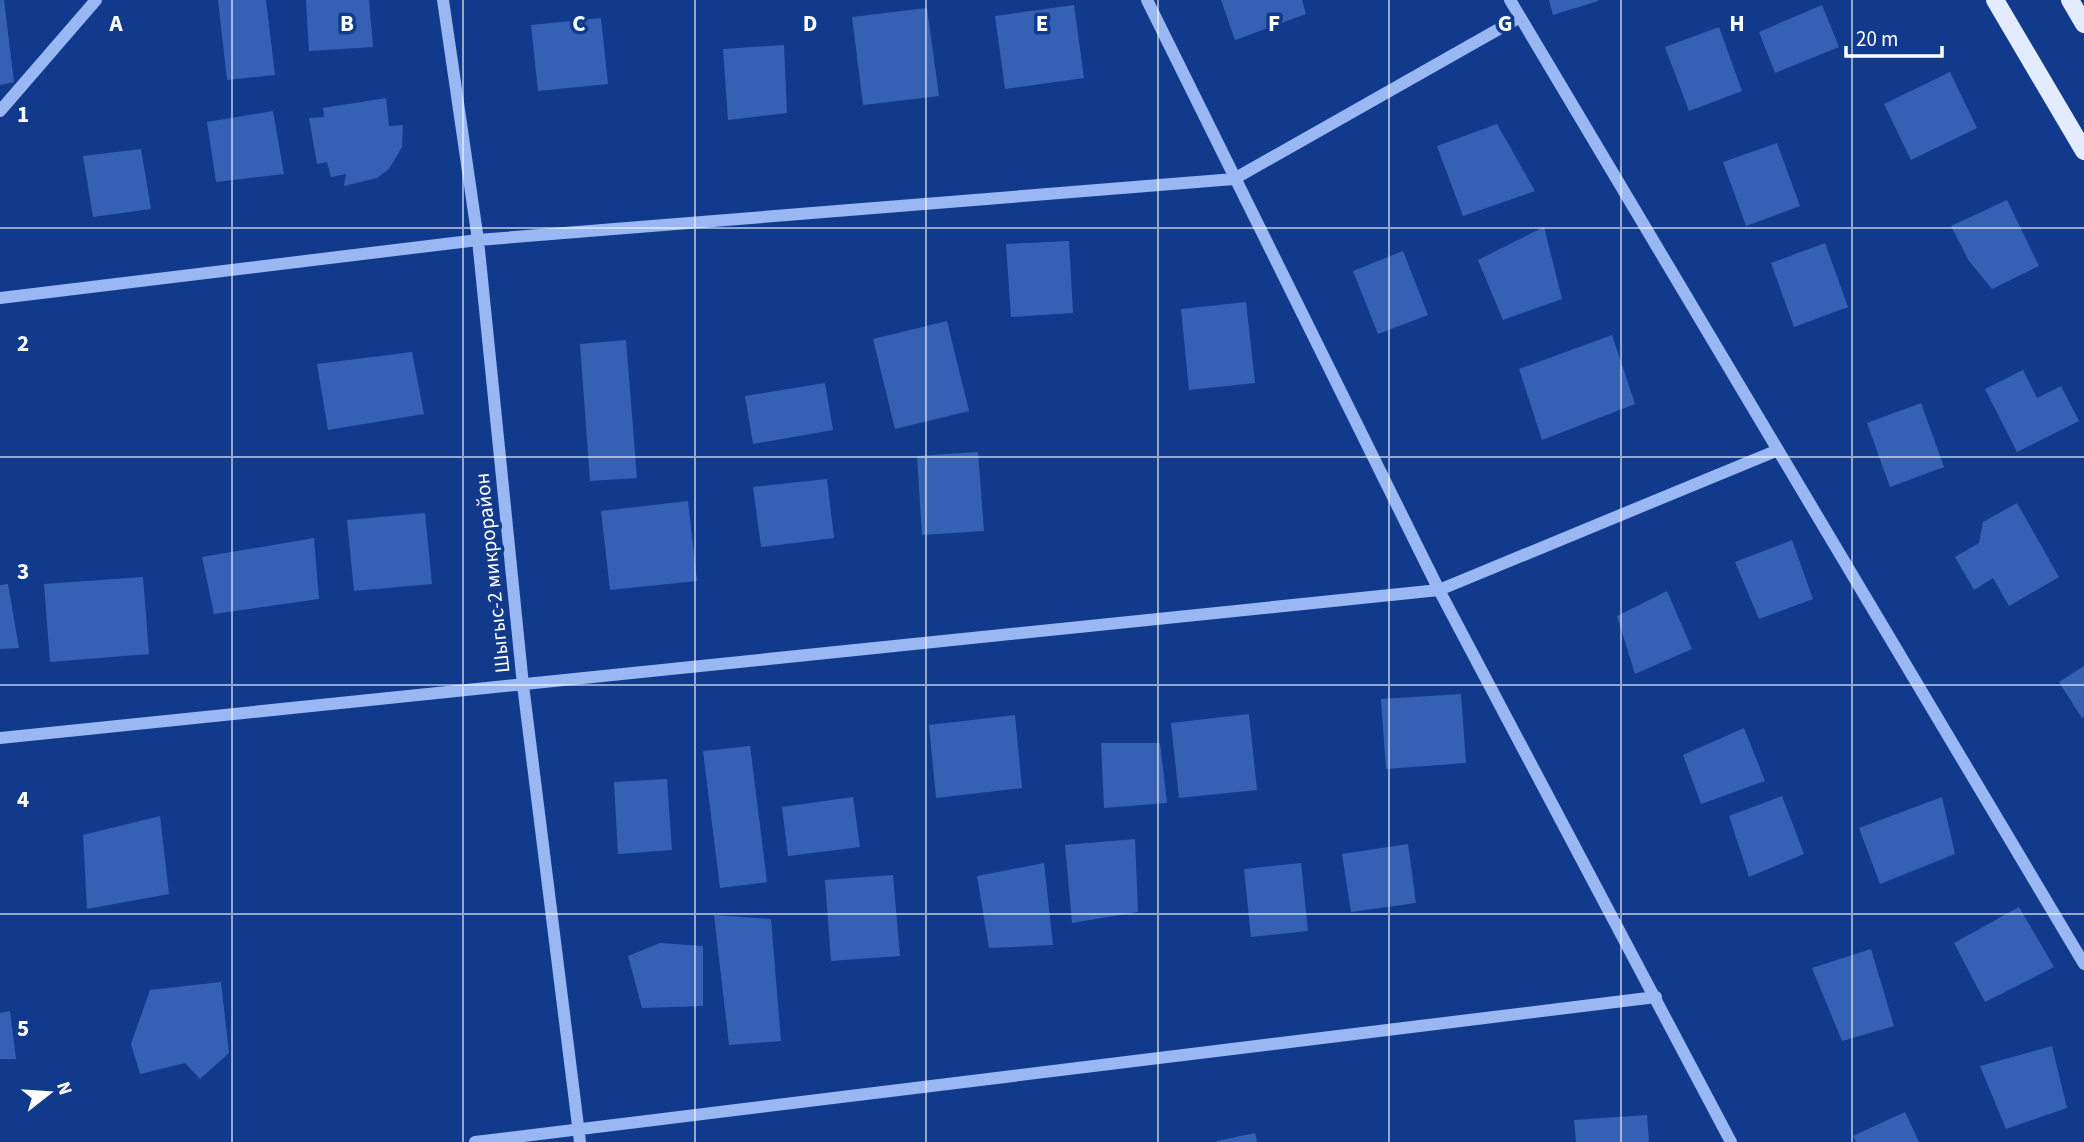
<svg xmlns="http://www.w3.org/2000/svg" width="2084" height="1142" font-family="'Source Sans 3',sans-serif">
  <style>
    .building { fill: #3561b4 }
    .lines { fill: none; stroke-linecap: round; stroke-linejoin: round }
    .minor { stroke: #99b7f2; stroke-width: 12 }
    .major { stroke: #e3ebff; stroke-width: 18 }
    .grid { fill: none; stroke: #fff; stroke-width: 2; stroke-opacity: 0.55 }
    .labels { text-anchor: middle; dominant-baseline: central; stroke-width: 7; stroke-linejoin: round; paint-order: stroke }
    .street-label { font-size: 21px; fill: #fff; stroke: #113a8c }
    .grid-label { font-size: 23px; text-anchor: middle; font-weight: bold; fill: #fff; stroke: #113a8c; stroke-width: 7; stroke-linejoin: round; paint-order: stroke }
  </style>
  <rect width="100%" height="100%" fill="#113a8c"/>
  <!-- building -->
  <path class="building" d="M 0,0 L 4,0 L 14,82 L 0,85 Z
    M 218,0 L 266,0 L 275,75 L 227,80 Z
    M 306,0 L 369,0 L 373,47 L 309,51 Z
    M 1221,0 L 1302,0 L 1306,14 L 1235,40 Z
    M 1549,0 L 1598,0 L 1598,1 L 1553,15 Z
    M 1074,5 L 1084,78 L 1005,89 L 995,16 Z
    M 1822,5 L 1839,47 L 1775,73 L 1759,32 Z
    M 927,8 L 939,96 L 863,105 L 852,17 Z
    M 601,18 L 608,84 L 538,91 L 531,25 Z
    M 1719,27 L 1742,91 L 1689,111 L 1665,47 Z
    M 784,45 L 787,113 L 728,120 L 723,49 Z
    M 1950,72 L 1977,128 L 1911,160 L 1884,104 Z
    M 386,98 L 389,126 L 403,125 L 402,147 L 389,169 L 377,178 L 344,186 L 346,174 L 331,177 L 327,162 L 317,164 L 309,118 L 324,117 L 323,108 Z
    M 273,111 L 284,174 L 216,182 L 207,122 Z
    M 1497,124 L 1535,191 L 1463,216 L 1437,146 Z
    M 1777,143 L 1800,206 L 1746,226 L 1723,162 Z
    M 141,149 L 151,209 L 93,217 L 83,156 Z
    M 2007,200 L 2039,266 L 1992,289 L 1969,261 L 1951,226 Z
    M 1544,227 L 1562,299 L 1503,320 L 1478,260 Z
    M 1069,241 L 1073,313 L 1011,317 L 1006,244 Z
    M 1825,243 L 1848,307 L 1794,327 L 1771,263 Z
    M 1403,251 L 1428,315 L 1378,334 L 1353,271 Z
    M 1246,302 L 1255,383 L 1189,390 L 1181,309 Z
    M 947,321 L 969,411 L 895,429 L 873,339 Z
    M 1612,335 L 1635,404 L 1542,440 L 1519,369 Z
    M 626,340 L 637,478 L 590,481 L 580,344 Z
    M 412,352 L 424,414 L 328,430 L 317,364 Z
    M 2023,370 L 2037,398 L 2061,386 L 2079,421 L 2017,452 L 1985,389 Z
    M 825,383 L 833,430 L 753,444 L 745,396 Z
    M 1921,403 L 1944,467 L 1890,487 L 1867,423 Z
    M 978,452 L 984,531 L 922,535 L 917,456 Z
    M 827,479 L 834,538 L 761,547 L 753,487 Z
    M 688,501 L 697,581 L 610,590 L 601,511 Z
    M 2017,503 L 2059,577 L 2009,606 L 1993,578 L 1974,590 L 1955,557 L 1979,543 L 1983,522 Z
    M 425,513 L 432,584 L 354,591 L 347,520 Z
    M 314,538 L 319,599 L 214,614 L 202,557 Z
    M 1792,540 L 1813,599 L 1759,619 L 1735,562 Z
    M 143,577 L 149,654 L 50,662 L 44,584 Z
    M 8,584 L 19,648 L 0,649 L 0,585 Z
    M 1667,591 L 1692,649 L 1635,674 L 1617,616 Z
    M 2084,666 L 2084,716 L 2082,718 L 2059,682 Z
    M 1461,694 L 1466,763 L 1386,769 L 1381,699 Z
    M 1249,714 L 1257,790 L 1179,798 L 1171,723 Z
    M 1015,715 L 1022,788 L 936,798 L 929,725 Z
    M 1744,728 L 1765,781 L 1701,804 L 1683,755 Z
    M 1101,743 L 1160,743 L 1167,803 L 1104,808 Z
    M 750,746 L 767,882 L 720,888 L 703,751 Z
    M 667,779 L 672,850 L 618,854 L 614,782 Z
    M 1782,796 L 1804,854 L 1749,877 L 1729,816 Z
    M 853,797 L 860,847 L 788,856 L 782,807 Z
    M 1942,797 L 1955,854 L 1880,884 L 1859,828 Z
    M 160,816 L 169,894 L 87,909 L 83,835 Z
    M 1135,839 L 1138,912 L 1072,923 L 1065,845 Z
    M 1408,844 L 1416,903 L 1351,912 L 1342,854 Z
    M 1044,863 L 1053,945 L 989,948 L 977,876 Z
    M 1301,863 L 1308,931 L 1251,937 L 1244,869 Z
    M 893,875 L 900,956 L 831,961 L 825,880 Z
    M 2019,907 L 2054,967 L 1985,1002 L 1954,943 Z
    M 714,915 L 771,919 L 781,1041 L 729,1045 Z
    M 660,943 L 703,946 L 703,1006 L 642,1008 L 628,956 Z
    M 1871,949 L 1894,1026 L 1842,1041 L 1812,968 Z
    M 221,982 L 229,1053 L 200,1079 L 185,1063 L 140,1074 L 131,1044 L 150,990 Z
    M 10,1011 L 16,1059 L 0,1059 L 0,1013 Z
    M 2052,1046 L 2067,1108 L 2006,1129 L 1980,1066 Z
    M 1905,1112 L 1919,1142 L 1856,1142 L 1853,1136 Z
    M 1647,1115 L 1649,1142 L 1576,1142 L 1574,1120 Z
    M 1255,1133 L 1257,1142 L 1217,1142 L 1217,1141 Z"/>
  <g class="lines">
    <!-- minor -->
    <path class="minor" d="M 443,0 L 478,240 L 523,685 L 580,1142
      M 1147,0 L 1439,590 L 1731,1142
      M 1510,0 L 2084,964
      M 0,111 L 96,0
      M 0,298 L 478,240 L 1234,179 L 1520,17
      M 0,738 L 1439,590 L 1778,450
      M 475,1142 L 1656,997"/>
    <!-- major -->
    <path class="major" d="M 1995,0 L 2084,151
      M 2070,0 L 2084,24"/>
  </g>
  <!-- grid -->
  <path class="grid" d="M 232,0 L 232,1142M 463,0 L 463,1142M 695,0 L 695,1142M 926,0 L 926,1142M 1158,0 L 1158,1142M 1389,0 L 1389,1142M 1621,0 L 1621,1142M 1852,0 L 1852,1142M 0,228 L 2084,228M 0,457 L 2084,457M 0,685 L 2084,685M 0,914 L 2084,914"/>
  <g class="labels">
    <!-- street labels -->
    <g class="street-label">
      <text transform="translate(492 573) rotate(-96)">Шыгыс-2 микрорайон</text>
    </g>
  </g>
  <g class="grid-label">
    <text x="116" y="31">A</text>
    <text x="347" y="31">B</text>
    <text x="579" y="31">C</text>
    <text x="810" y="31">D</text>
    <text x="1042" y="31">E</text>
    <text x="1274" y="31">F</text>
    <text x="1505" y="31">G</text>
    <text x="1737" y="31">H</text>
    <text x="23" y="122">1</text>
    <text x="23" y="351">2</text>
    <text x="23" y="579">3</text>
    <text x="23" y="807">4</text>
    <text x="23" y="1036">5</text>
  </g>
  <!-- north arrow -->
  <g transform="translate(49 1093) rotate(73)" stroke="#113a8c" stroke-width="5" paint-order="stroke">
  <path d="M0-5L12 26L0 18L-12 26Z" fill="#ffffff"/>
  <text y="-10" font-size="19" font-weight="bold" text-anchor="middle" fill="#ffffff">N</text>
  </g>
  <!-- scale -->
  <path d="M1846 46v10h96v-10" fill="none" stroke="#ffffff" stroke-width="3.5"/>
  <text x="1856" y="46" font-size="21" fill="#ffffff" stroke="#113a8c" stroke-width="5" paint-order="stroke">20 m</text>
</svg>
